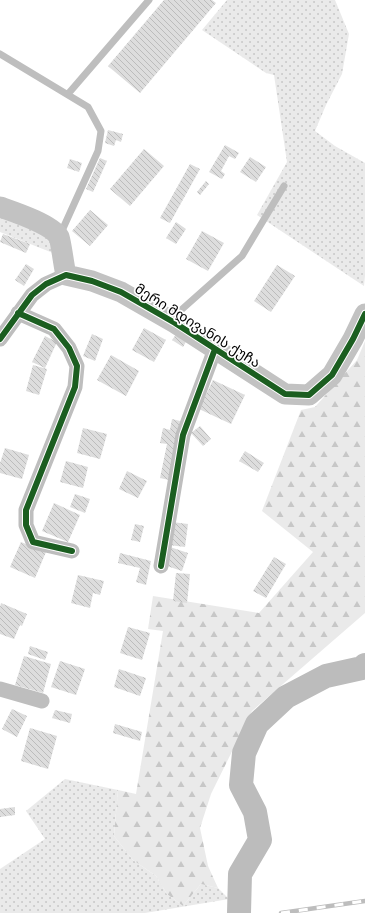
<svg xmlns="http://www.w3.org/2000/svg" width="365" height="913" font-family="'Golos Text','Noto Sans Georgian',sans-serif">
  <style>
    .grass { fill: url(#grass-dots) }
    .forest { fill: url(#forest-firs) }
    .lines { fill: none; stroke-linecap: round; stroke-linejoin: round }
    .river { stroke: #bcbcbc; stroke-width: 24 }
    .building { fill: url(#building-back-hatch) }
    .lane { stroke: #bebebe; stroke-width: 7 }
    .street { stroke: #bebebe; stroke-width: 15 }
    .secondary { stroke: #c2c2c2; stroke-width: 21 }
    .rail-casing { stroke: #bdbdbd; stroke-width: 4.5 }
    .rail { stroke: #fff; stroke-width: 3; stroke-dasharray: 9; stroke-linecap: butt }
    .cycleway-casing { stroke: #fff; stroke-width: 8 }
    .cycleway { stroke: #1b5e20; stroke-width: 6 }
    .labels { text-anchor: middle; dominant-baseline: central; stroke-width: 3.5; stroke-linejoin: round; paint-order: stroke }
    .street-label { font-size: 14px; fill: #000; stroke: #fff }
  </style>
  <defs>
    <pattern id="grass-dots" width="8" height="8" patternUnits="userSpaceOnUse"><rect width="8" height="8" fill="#eaeaea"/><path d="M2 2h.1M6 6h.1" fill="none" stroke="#c7c7c7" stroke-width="1.8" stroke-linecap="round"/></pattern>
    <pattern id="forest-firs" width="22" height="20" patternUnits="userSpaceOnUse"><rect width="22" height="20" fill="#eaeaea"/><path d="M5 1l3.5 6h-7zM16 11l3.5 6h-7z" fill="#c7c7c7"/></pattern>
    <pattern id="building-back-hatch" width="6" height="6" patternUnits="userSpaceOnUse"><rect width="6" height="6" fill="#ddd"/><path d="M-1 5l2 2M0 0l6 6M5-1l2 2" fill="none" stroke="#bcbcbc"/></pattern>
  </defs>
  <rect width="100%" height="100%" fill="#fff"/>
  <!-- grass -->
  <path class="grass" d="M 227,0 L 335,0 L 349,34 L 342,74 L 326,105 L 315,131 L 335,146 L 365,163 L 365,276 L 364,286 L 257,215 L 287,162 L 274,75 L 266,73 L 202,30 Z
    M 0,214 L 40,229 L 56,246 L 58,255 L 0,232 Z
    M 65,779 L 118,790 L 114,836 L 133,860 L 156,876 L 167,894 L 183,906 L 201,884 L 218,888 L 229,899 L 145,913 L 0,913 L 0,869 L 45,839 L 26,811 Z"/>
  <!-- forest -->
  <path class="forest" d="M 365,341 L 365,613 L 252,711 L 211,794 L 200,828 L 208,866 L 218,888 L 201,884 L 183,906 L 167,894 L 156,876 L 133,860 L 114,836 L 118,790 L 136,794 L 163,631 L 148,629 L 153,596 L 259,613 L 313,552 L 262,511 L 301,410 L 315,407 L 357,360 Z"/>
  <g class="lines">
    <!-- river -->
    <path class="river" d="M 239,913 L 240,874 L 260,840 L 255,812 L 241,785 L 244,753 L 257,724 L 286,697 L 326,676 L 362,668 L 365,665"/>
  </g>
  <!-- building -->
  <path class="building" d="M 164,0 L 212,0 L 216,3 L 140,93 L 108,66 Z
    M 108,130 L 123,134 L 121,142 L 116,140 L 114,146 L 105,143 Z
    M 225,145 L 239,153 L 235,159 L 229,156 L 221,171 L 225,174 L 222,179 L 209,172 Z
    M 144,149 L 164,166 L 130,206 L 110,189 Z
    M 250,157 L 266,167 L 256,182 L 240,172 Z
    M 100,158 L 107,161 L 93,192 L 86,189 Z
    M 70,159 L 82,163 L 79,172 L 67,168 Z
    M 190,164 L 200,169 L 170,223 L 160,218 Z
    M 206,181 L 209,184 L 200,195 L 197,192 Z
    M 90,210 L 108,225 L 90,246 L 72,231 Z
    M 176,222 L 186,229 L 176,244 L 166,238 Z
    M 202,231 L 224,243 L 208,271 L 186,259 Z
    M 3,234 L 30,244 L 26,253 L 0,242 Z
    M 26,264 L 34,269 L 24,286 L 15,280 Z
    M 277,265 L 295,276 L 271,312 L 254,301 Z
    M 144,328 L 166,340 L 154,362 L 132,350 Z
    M 177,333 L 187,340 L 183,347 L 172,340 Z
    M 92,334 L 103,339 L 95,361 L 83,356 Z
    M 45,336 L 57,342 L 45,368 L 32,362 Z
    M 111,355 L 139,371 L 126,396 L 97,380 Z
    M 33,365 L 47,369 L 39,395 L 26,391 Z
    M 213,380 L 245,395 L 231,424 L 199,409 Z
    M 172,419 L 180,421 L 169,480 L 160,478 L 167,444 L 160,443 L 163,428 L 170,430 Z
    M 200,426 L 211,439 L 203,446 L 191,433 Z
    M 83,428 L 107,434 L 100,459 L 77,453 Z
    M 5,448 L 29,455 L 22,479 L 0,473 L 0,463 Z
    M 245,451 L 264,463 L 258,472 L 239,461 Z
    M 66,461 L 88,467 L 83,488 L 60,482 Z
    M 127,471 L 147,481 L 138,498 L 119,489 Z
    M 75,494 L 90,499 L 85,513 L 70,507 Z
    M 54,503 L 80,515 L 68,542 L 42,531 Z
    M 172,522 L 188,524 L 185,547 L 169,545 Z
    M 135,524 L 144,526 L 140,542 L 131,540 Z
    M 21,542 L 46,552 L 35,578 L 10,567 Z
    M 170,547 L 188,553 L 182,571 L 164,565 Z
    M 120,553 L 151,561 L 146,585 L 136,582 L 140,568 L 118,563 Z
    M 274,557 L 286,564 L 266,598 L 253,591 Z
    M 176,573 L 190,574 L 187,603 L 173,601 Z
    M 78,575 L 104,581 L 100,595 L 93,593 L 90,608 L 71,603 Z
    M 1,603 L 27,614 L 22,626 L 20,625 L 14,639 L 0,634 L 0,607 Z
    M 128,627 L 150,633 L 142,660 L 120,653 Z
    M 30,646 L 48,652 L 45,660 L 28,654 Z
    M 24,656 L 51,664 L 43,693 L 15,685 Z
    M 60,661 L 85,669 L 76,695 L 51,687 Z
    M 119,669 L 146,678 L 140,696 L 114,687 Z
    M 12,709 L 27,716 L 17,737 L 2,729 Z
    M 55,710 L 72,714 L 70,723 L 52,718 Z
    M 115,724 L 142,732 L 140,741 L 113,733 Z
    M 30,728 L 57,736 L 48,769 L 21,761 Z
    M 15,807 L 15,815 L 0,817 L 0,809 Z"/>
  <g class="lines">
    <!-- lane -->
    <path class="lane" d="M 0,54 L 88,107 L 101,131 L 98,151 L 60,235
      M 68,94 L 149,0
      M 171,319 L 242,256 L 284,186"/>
    <!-- street -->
    <path class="street" d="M 18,313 L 54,329 L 69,348 L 77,366 L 75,387 L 26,510 L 26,525 L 33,542 L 72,551
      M 0,339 L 32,295 L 46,284 L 66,275
      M 161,566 L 183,435 L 215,349
      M 0,689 L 42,701"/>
    <!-- secondary -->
    <path class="secondary" d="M 0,207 C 14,212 51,224 59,237 C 61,242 64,267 66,275 L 92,281 L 121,292 L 175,323 L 285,394 L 309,395 L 332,375 L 353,339 L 365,314"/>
    <defs>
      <path id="rail" d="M 281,913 L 365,901"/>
    </defs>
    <!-- rail casing -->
    <use href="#rail" class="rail-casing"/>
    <!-- rail -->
    <use href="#rail" class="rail"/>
    <defs>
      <path id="cycleway" d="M 18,313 L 54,329 L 69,348 L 77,366 L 75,387 L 26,510 L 26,525 L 33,542 L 72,551
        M 0,339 L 32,295 L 46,284 L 66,275 L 92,281 L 121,292 L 175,323 L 285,394 L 309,395 L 332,375 L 353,339 L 365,314
        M 161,566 L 183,435 L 215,349"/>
    </defs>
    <!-- cycleway casing -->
    <use href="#cycleway" class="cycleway-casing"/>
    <!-- cycleway -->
    <use href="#cycleway" class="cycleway"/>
  </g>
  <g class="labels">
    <!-- street labels -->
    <g class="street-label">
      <text transform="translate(198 325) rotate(32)">მერი მდივანის ქუჩა</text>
    </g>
  </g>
</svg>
